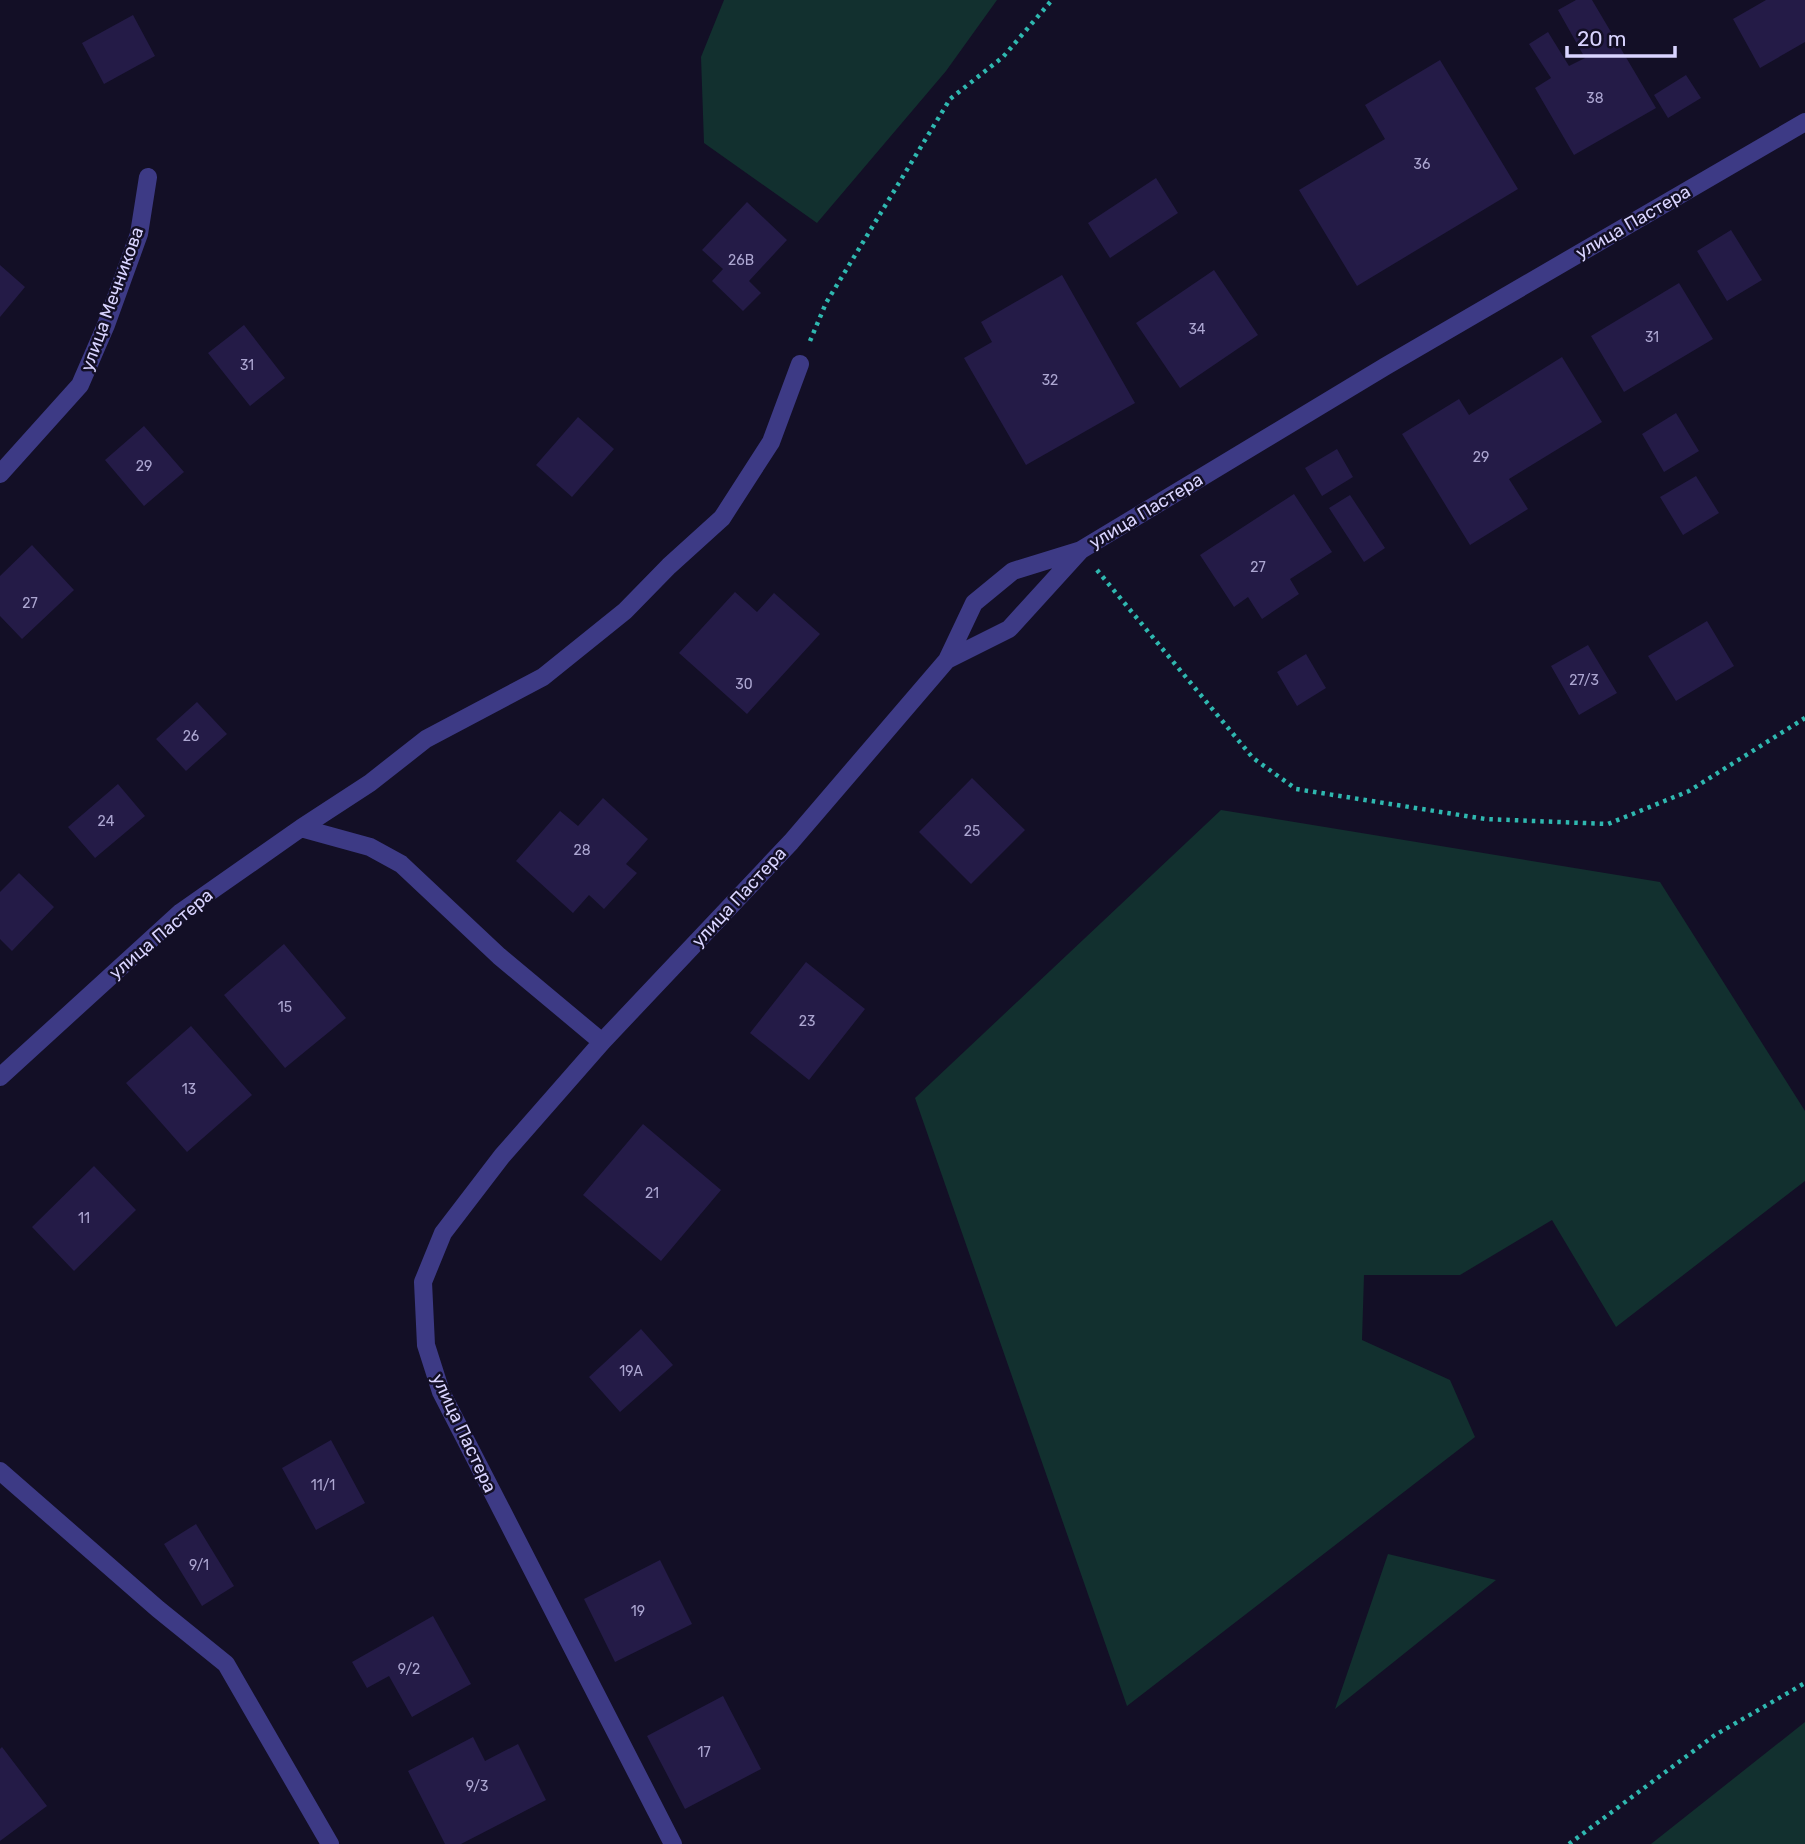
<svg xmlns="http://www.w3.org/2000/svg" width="1805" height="1844" font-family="Rubik,sans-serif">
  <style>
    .green { fill: #12302f }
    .building { fill: #241b47 }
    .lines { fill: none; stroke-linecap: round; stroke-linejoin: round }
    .path { stroke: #2fb8b0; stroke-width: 4.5; stroke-dasharray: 3.5 5; stroke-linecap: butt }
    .street { stroke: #3d3a85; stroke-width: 18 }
    .labels { text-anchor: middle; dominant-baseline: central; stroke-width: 5; stroke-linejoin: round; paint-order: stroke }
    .number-label { font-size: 14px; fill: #aca6d1 }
    .street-label { font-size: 18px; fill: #d9d4ff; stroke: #130f26 }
  </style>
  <rect width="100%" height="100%" fill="#130f26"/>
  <!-- green -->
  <path class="green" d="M 724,0 L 997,0 L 946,71 L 817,223 L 704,143 L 701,57 Z
    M 1221,810 L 1660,882 L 1805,1111 L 1805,1181 L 1616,1327 L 1552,1220 L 1460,1275 L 1364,1275 L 1362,1340 L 1450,1380 L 1475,1437 L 1127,1706 L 915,1098 Z
    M 1388,1554 L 1496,1580 L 1335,1709 Z
    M 1805,1722 L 1805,1844 L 1651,1844 Z"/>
  <!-- building -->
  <path class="building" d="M 1576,0 L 1592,0 L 1656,108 L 1574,155 L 1535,88 L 1551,78 L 1529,44 L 1548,32 L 1569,66 L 1585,58 L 1558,10 Z
    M 1766,0 L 1805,0 L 1805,42 L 1760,68 L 1733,19 Z
    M 133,15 L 155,56 L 104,84 L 82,43 Z
    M 1440,60 L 1518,189 L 1357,286 L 1299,190 L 1385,139 L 1365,105 Z
    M 1686,75 L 1701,98 L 1668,118 L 1654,95 Z
    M 1156,178 L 1178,213 L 1110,258 L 1088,223 Z
    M 747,202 L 787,240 L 749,281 L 761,293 L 743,311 L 712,281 L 723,269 L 702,250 Z
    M 1731,230 L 1762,280 L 1727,301 L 1697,251 Z
    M 0,265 L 25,287 L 0,317 Z
    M 1214,270 L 1258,335 L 1180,388 L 1136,323 Z
    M 1062,275 L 1135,403 L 1026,465 L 964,358 L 992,342 L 981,322 Z
    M 1679,283 L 1713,339 L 1624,392 L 1591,336 Z
    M 244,325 L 285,378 L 250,406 L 208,353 Z
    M 1562,357 L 1602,422 L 1509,479 L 1528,509 L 1470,545 L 1402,434 L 1459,399 L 1469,415 Z
    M 1676,413 L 1699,451 L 1664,472 L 1642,434 Z
    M 578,417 L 614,449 L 572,497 L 536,465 Z
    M 144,426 L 184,472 L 144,506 L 105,460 Z
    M 1337,449 L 1353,477 L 1322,496 L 1305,468 Z
    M 1696,476 L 1719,513 L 1683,535 L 1660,497 Z
    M 1294,494 L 1332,552 L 1290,579 L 1299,594 L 1262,619 L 1248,597 L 1234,607 L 1200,555 Z
    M 1350,495 L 1385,548 L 1364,562 L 1329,508 Z
    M 32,545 L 74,590 L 22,639 L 0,616 L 0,576 Z
    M 735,592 L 757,612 L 774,593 L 820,634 L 747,714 L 679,653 Z
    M 1707,621 L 1734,666 L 1676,701 L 1648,656 Z
    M 1588,645 L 1617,693 L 1579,715 L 1551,666 Z
    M 1306,654 L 1326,688 L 1297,706 L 1277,672 Z
    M 197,702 L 227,734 L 186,771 L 156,739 Z
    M 972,778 L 1025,830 L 971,884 L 919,832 Z
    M 118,784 L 145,816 L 95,858 L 68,827 Z
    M 603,798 L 648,839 L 626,864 L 637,873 L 604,909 L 589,895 L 573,913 L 516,861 L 560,811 L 578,826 Z
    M 19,873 L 54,907 L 12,951 L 0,939 L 0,892 Z
    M 284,944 L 346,1018 L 285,1068 L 224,995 Z
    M 806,962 L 865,1009 L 809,1080 L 750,1033 Z
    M 191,1026 L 252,1095 L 187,1152 L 126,1083 Z
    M 643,1124 L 721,1190 L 661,1261 L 583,1195 Z
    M 94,1166 L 136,1210 L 74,1271 L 32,1227 Z
    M 641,1329 L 673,1365 L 620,1412 L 589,1377 Z
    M 331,1440 L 365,1503 L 316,1530 L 282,1468 Z
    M 196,1524 L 234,1586 L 202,1606 L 164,1544 Z
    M 660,1560 L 692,1624 L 615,1662 L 584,1599 Z
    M 433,1616 L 471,1684 L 412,1717 L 389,1676 L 367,1688 L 352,1662 Z
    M 723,1696 L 761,1769 L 685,1809 L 647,1736 Z
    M 473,1737 L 485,1761 L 518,1744 L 546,1800 L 461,1844 L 445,1844 L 408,1771 Z
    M 2,1747 L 47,1806 L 0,1841 L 0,1749 Z"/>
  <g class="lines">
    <!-- path -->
    <path class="path" d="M 810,341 L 826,303 L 950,99 L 1003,57 L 1052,0
      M 1097,570 L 1253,758 L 1296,789 L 1485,819 L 1608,824 L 1689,791 L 1805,718
      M 1569,1844 L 1715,1735 L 1805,1683"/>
    <!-- street -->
    <path class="street" d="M 0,474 L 80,385 L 106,325 L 139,234 L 148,177
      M 947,660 L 974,603 L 1013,571 L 1081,550
      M 301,828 L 370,783 L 426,739 L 543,677 L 625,611 L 669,566 L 722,518 L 771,442 L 800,364
      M 0,1077 L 181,912 L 301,828 L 370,847 L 401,864 L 499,956 L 602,1042
      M 0,1471 L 158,1609 L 226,1664 L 330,1844
      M 673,1844 L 441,1392 L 426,1345 L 423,1282 L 443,1233 L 502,1156 L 602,1042 L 791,842 L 947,660 L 1009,629 L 1081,550 L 1386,366 L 1805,122"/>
  </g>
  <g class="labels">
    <!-- number labels -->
    <g class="number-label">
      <text x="1595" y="98">38</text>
      <text x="1422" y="164">36</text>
      <text x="741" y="260">26В</text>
      <text x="1197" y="329">34</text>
      <text x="1652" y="337">31</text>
      <text x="247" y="365">31</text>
      <text x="1050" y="380">32</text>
      <text x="1481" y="457">29</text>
      <text x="144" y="466">29</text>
      <text x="1258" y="567">27</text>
      <text x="30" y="603">27</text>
      <text x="1584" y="680">27/3</text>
      <text x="744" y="684">30</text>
      <text x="191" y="736">26</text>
      <text x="106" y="821">24</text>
      <text x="972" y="831">25</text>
      <text x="582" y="850">28</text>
      <text x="285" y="1007">15</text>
      <text x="807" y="1021">23</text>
      <text x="189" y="1089">13</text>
      <text x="652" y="1193">21</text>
      <text x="84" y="1218">11</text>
      <text x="631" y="1371">19А</text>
      <text x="323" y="1485">11/1</text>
      <text x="199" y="1565">9/1</text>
      <text x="638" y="1611">19</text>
      <text x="409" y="1669">9/2</text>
      <text x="704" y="1752">17</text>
      <text x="477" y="1786">9/3</text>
    </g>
    <!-- street labels -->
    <g class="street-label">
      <text transform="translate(1633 222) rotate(-30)">улица Пастера</text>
      <text transform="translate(112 299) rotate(-70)">улица Мечникова</text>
      <text transform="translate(1146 511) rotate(-31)">улица Пастера</text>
      <text transform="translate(739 897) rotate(-47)">улица Пастера</text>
      <text transform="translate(161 934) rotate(-40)">улица Пастера</text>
      <text transform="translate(464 1433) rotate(65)">улица Пастера</text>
    </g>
  </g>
  <!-- scale -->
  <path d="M1567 46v10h108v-10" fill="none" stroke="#d9d4ff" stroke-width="3.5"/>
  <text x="1577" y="46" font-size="21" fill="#d9d4ff" stroke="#130f26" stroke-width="5" paint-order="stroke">20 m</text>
</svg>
